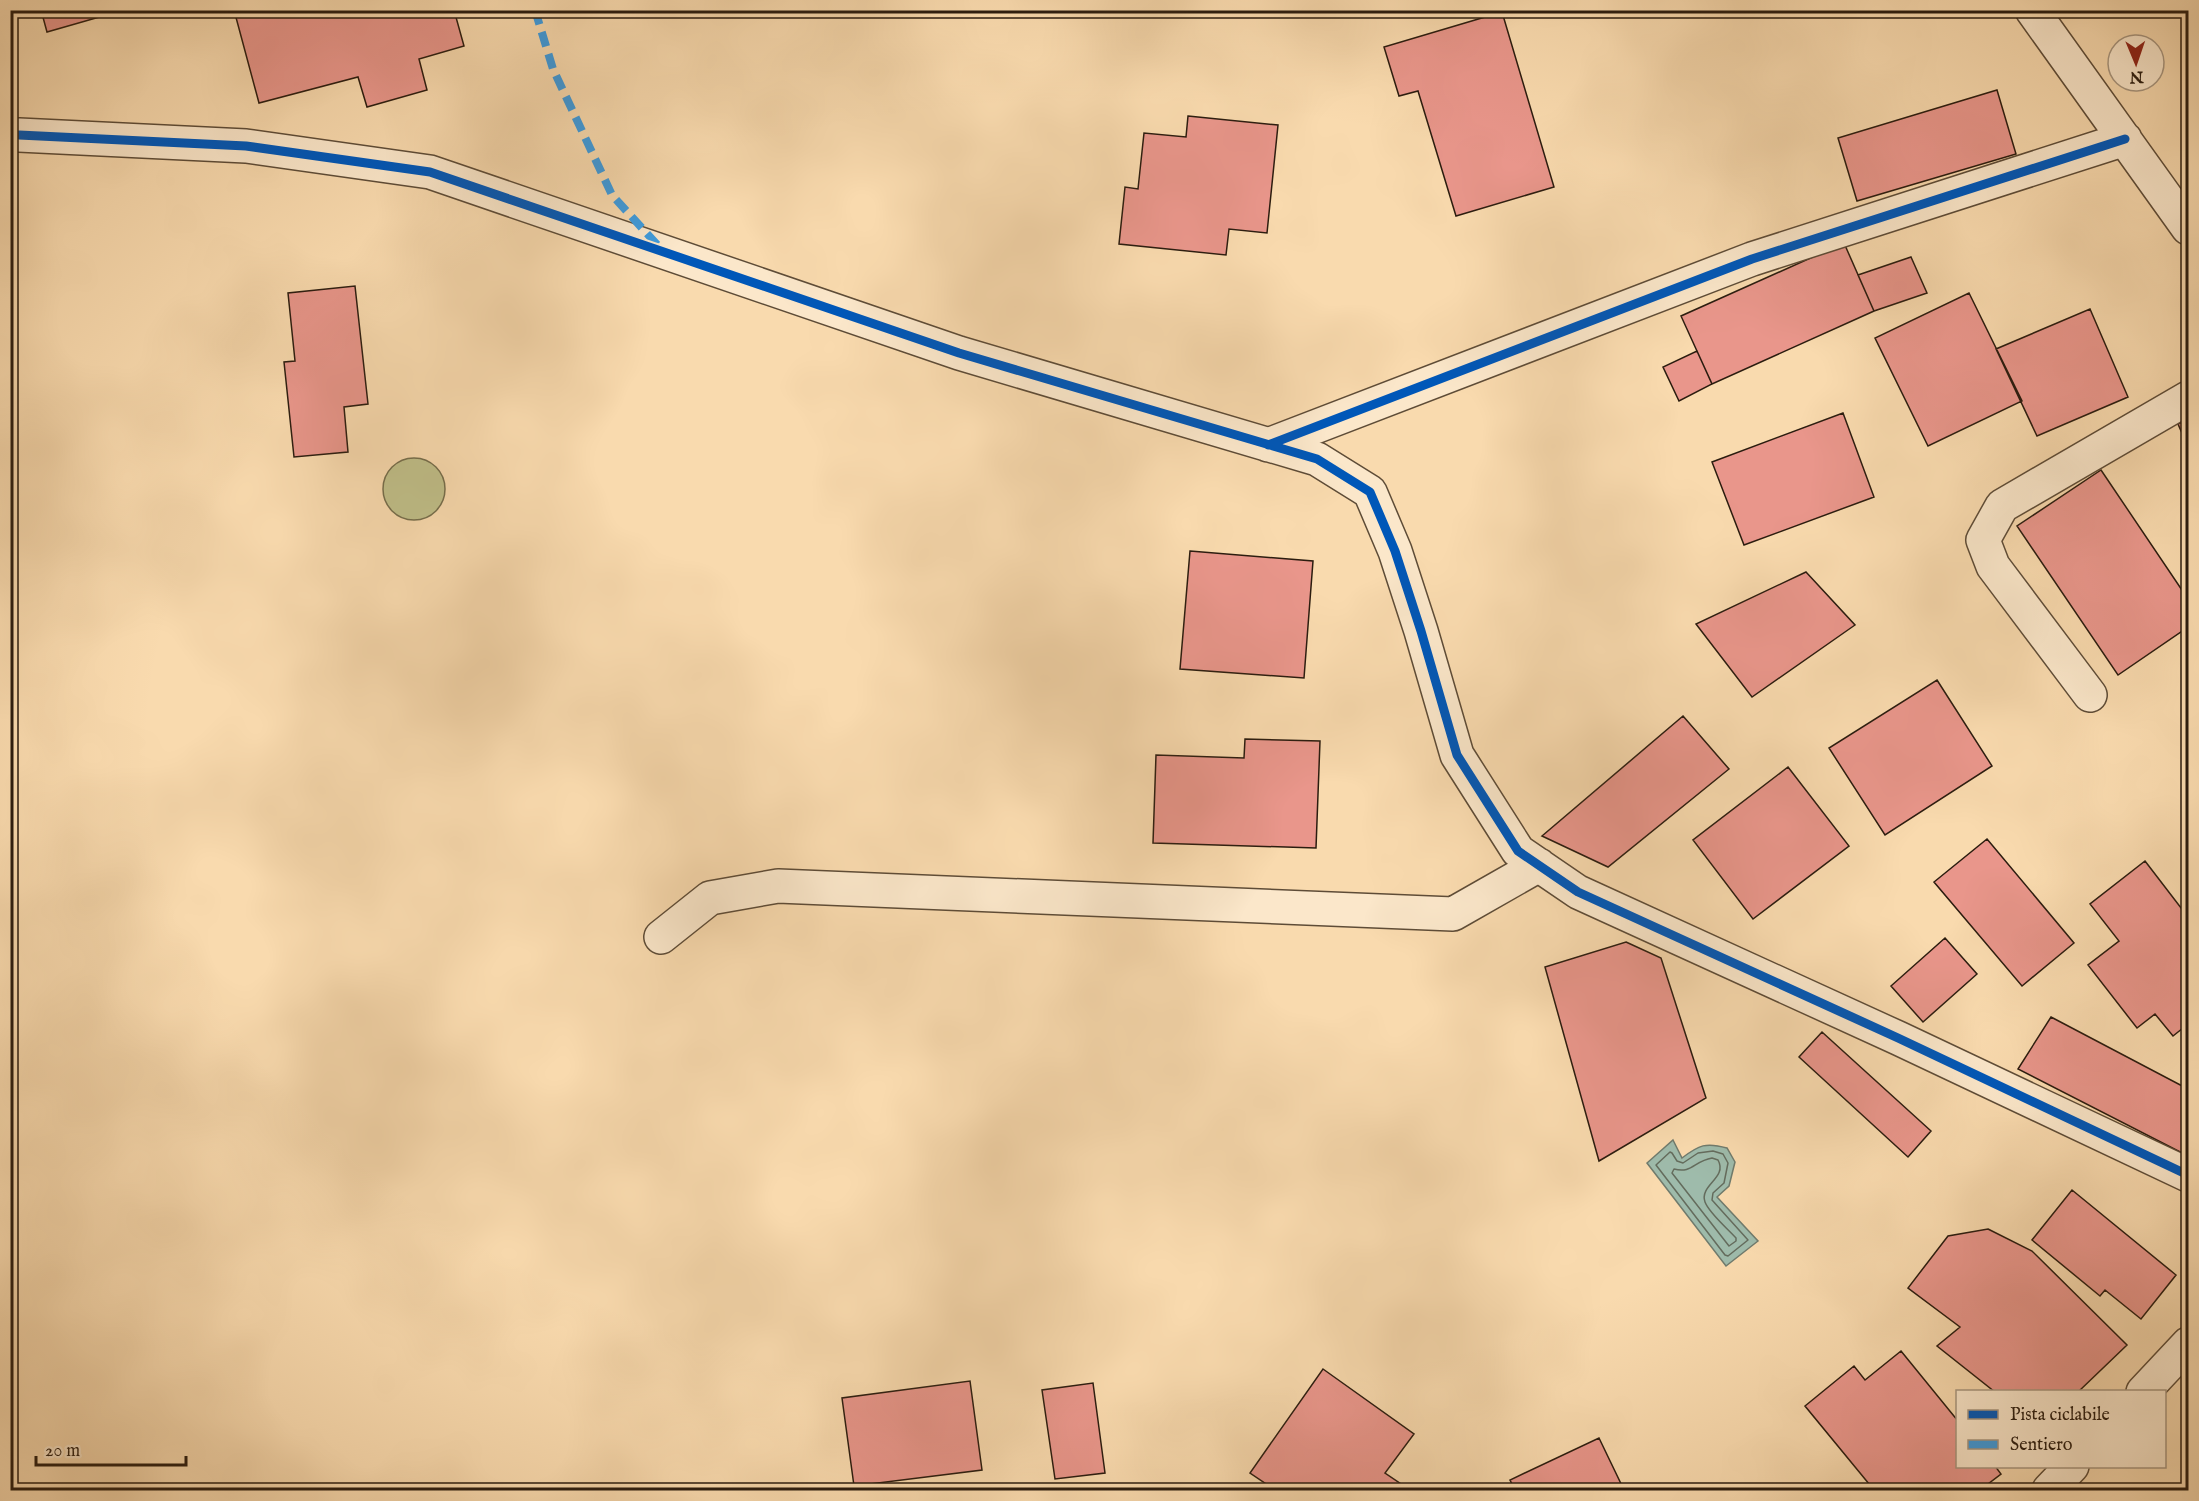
<svg xmlns="http://www.w3.org/2000/svg" width="2199" height="1501" font-family="'IM FELL English',serif">
  <style>
    .green { fill: #c0bf89; stroke: #766e4c; stroke-width: 1.5 }
    .water { fill: #9ebbab; stroke: #707b6d; stroke-width: 1.5 }
    .lines { fill: none; stroke-linecap: round; stroke-linejoin: round }
    .shore { stroke: #646c5d; stroke-width: 1.5 }
    .building { fill: #e9968b; stroke: #2b1c0f; stroke-width: 1.5 }
    .minor-casing { stroke: #5e4c37; stroke-width: 36 }
    .minor { stroke: #fbe7ca; stroke-width: 33 }
    .quiet { stroke: #3d9bde; stroke-width: 8; stroke-dasharray: 15 8; stroke-linecap: butt }
    .cycleway-casing { stroke: #fbe7ca; stroke-width: 13 }
    .cycleway { stroke: #0057b8; stroke-width: 9 }
  </style>
  <rect width="100%" height="100%" fill="#f9daae"/>
  <filter id="stains"><feTurbulence type="fractalNoise" baseFrequency=".00333" numOctaves="4"/><feColorMatrix values="0 0 0 0 .2 0 0 0 0 .09 0 0 0 0 .02 0 0 0 .5 -.17"/></filter>
  <radialGradient id="worn" r=".72"><stop offset=".6" stop-color="#630" stop-opacity="0"/><stop offset="1" stop-color="#630" stop-opacity=".3"/></radialGradient>
  <!-- green -->
  <path class="green" d="M383 489a31 31 0 1 1 62 0a31 31 0 1 1-62 0Z"/>
  <!-- water -->
  <path class="water" d="M 1673,1140 L 1682,1158 C 1699,1145 1706,1142 1727,1148 L 1735,1162 L 1729,1186 L 1717,1197 L 1758,1241 L 1726,1266 L 1647,1163 Z"/>
  <g class="lines">
    <!-- shore -->
    <path class="shore" d="M 1713,1151 L 1723,1154 L 1728,1163 L 1724,1183 L 1713,1193 L 1712,1200 L 1748,1240 L 1728,1256 L 1725,1255 L 1656,1165 L 1670,1152 L 1672,1153 L 1677,1161 L 1683,1163 L 1698,1153 Z
      M 1712,1158 L 1718,1160 C 1728,1178 1699,1185 1705,1202 C 1709,1213 1728,1229 1736,1238 L 1736,1241 L 1729,1246 L 1672,1173 L 1674,1169 C 1692,1174 1694,1161 1712,1158 Z"/>
  </g>
  <!-- building -->
  <path class="building" d="M 41,10 L 109,10 L 110,14 L 47,32 Z
    M 234,10 L 454,10 L 464,46 L 419,59 L 427,90 L 367,107 L 358,77 L 259,103 Z
    M 1502,12 L 1554,187 L 1456,216 L 1418,91 L 1399,96 L 1384,47 Z
    M 1997,90 L 2016,154 L 1857,201 L 1838,138 Z
    M 1188,116 L 1278,125 L 1267,233 L 1229,229 L 1226,255 L 1119,244 L 1125,187 L 1138,189 L 1144,133 L 1186,137 Z
    M 1844,243 L 1874,311 L 1712,384 L 1681,316 Z
    M 1911,257 L 1927,293 L 1874,311 L 1858,275 Z
    M 355,286 L 368,404 L 344,407 L 348,452 L 294,457 L 284,362 L 295,361 L 288,293 Z
    M 1969,293 L 2022,401 L 1928,446 L 1875,338 Z
    M 2090,309 L 2128,397 L 2037,436 L 1996,349 Z
    M 1697,351 L 1712,384 L 1679,401 L 1663,367 Z
    M 1843,413 L 1874,497 L 1744,545 L 1712,462 Z
    M 2188,419 L 2188,447 L 2178,424 Z
    M 2101,470 L 2188,599 L 2188,627 L 2118,675 L 2017,526 Z
    M 1190,551 L 1313,561 L 1304,678 L 1180,669 Z
    M 1806,572 L 1855,625 L 1752,697 L 1696,624 Z
    M 1937,680 L 1992,766 L 1885,835 L 1829,748 Z
    M 1683,716 L 1729,769 L 1608,867 L 1542,836 Z
    M 1245,739 L 1320,741 L 1316,848 L 1153,843 L 1156,755 L 1244,758 Z
    M 1788,767 L 1849,846 L 1753,919 L 1693,840 Z
    M 1987,839 L 2074,943 L 2022,986 L 1934,882 Z
    M 2145,861 L 2188,917 L 2188,1024 L 2173,1036 L 2155,1014 L 2137,1028 L 2088,965 L 2119,941 L 2090,904 Z
    M 1945,938 L 1977,974 L 1923,1022 L 1891,986 Z
    M 1626,942 L 1661,958 L 1706,1098 L 1599,1161 L 1545,967 Z
    M 2051,1017 L 2188,1089 L 2188,1156 L 2018,1069 Z
    M 1822,1032 L 1931,1131 L 1908,1157 L 1799,1057 Z
    M 2072,1190 L 2176,1275 L 2141,1319 L 2105,1290 L 2100,1296 L 2032,1240 Z
    M 1988,1229 L 2032,1251 L 2127,1345 L 2078,1392 L 1995,1392 L 1937,1346 L 1960,1327 L 1908,1288 L 1948,1236 Z
    M 1901,1351 L 1958,1421 L 1958,1466 L 1995,1466 L 2001,1474 L 1980,1490 L 1874,1490 L 1805,1406 L 1854,1366 L 1865,1380 Z
    M 1323,1369 L 1414,1434 L 1385,1473 L 1410,1490 L 1275,1490 L 1250,1473 Z
    M 970,1381 L 982,1470 L 854,1486 L 842,1398 Z
    M 1093,1383 L 1105,1473 L 1055,1479 L 1042,1390 Z
    M 1599,1438 L 1624,1490 L 1515,1490 L 1510,1480 Z"/>
  <g class="lines">
    <defs>
      <path id="minor" d="M 2032,10 L 2188,228
        M 19,135 L 246,146 L 430,172 L 959,353 L 1317,459 L 1370,492 L 1395,551 L 1421,631 L 1457,755 L 1518,851 L 1578,892 L 1898,1038 L 2188,1175
        M 1268,445 L 1752,259 L 2125,139
        M 2090,695 L 1993,566 L 1983,540 L 2002,506 L 2188,398
        M 661,937 L 710,898 L 778,886 L 1453,914 L 1539,865
        M 2143,1392 L 2188,1344
        M 2049,1490 L 2072,1466"/>
    </defs>
    <!-- minor casing -->
    <use href="#minor" class="minor-casing"/>
    <!-- minor -->
    <use href="#minor" class="minor"/>
    <!-- quiet -->
    <path class="quiet" d="M 535,10 L 553,69 L 612,195 L 661,249"/>
    <defs>
      <path id="cycleway" d="M 19,135 L 246,146 L 430,172 L 959,353 L 1317,459 L 1370,492 L 1395,551 L 1421,631 L 1457,755 L 1518,851 L 1578,892 L 1898,1038 L 2188,1175
        M 1268,445 L 1752,259 L 2125,139"/>
    </defs>
    <!-- cycleway casing -->
    <use href="#cycleway" class="cycleway-casing"/>
    <!-- cycleway -->
    <use href="#cycleway" class="cycleway"/>
  </g>
  <!-- margin -->
  <rect width="2199" height="1501" fill="none" stroke="#f9daae" stroke-width="36"/>
  <rect x="12" y="12" width="2175" height="1477" fill="none" stroke="#2b1c0f" stroke-width="3"/>
  <rect x="18" y="18" width="2163" height="1465" fill="none" stroke="#2b1c0f" stroke-width="1.5"/>
  <!-- legend -->
  <rect x="1956" y="1390" width="210" height="78" fill="#fbe7ca" stroke="#a8967f" stroke-width="1.5"/>
  <rect x="1968" y="1410" width="30" height="9" fill="#0057b8" stroke="#a8967f" stroke-width="1.5"/>
  <text x="2010" y="1420" font-size="18" fill="#2b1c0f">Pista ciclabile</text>
  <rect x="1968" y="1440" width="30" height="9" fill="#3d9bde" stroke="#a8967f" stroke-width="1.5"/>
  <text x="2010" y="1450" font-size="18" fill="#2b1c0f">Sentiero</text>
  <!-- north arrow -->
  <g transform="translate(2136 63) rotate(178)"><circle r="28" fill="#fbe7ca" stroke="#a8967f" stroke-width="1.5"/>
  <path d="M0-4.5L10 22L0 15L-10 22Z" fill="#8f2418"/>
  <text y="-9" font-size="16" font-weight="bold" text-anchor="middle" fill="#2b1c0f">N</text>
  </g>
  <!-- scale -->
  <path d="M36 1456v9h150v-9" fill="none" stroke="#2b1c0f" stroke-width="3"/>
  <text x="45" y="1456" font-size="18" fill="#2b1c0f" stroke="#fbe7ca" stroke-width="4.5" paint-order="stroke">20 m</text>
  <rect width="100%" height="100%" filter="url(#stains)"/>
  <rect width="100%" height="100%" fill="url(#worn)"/>
</svg>
